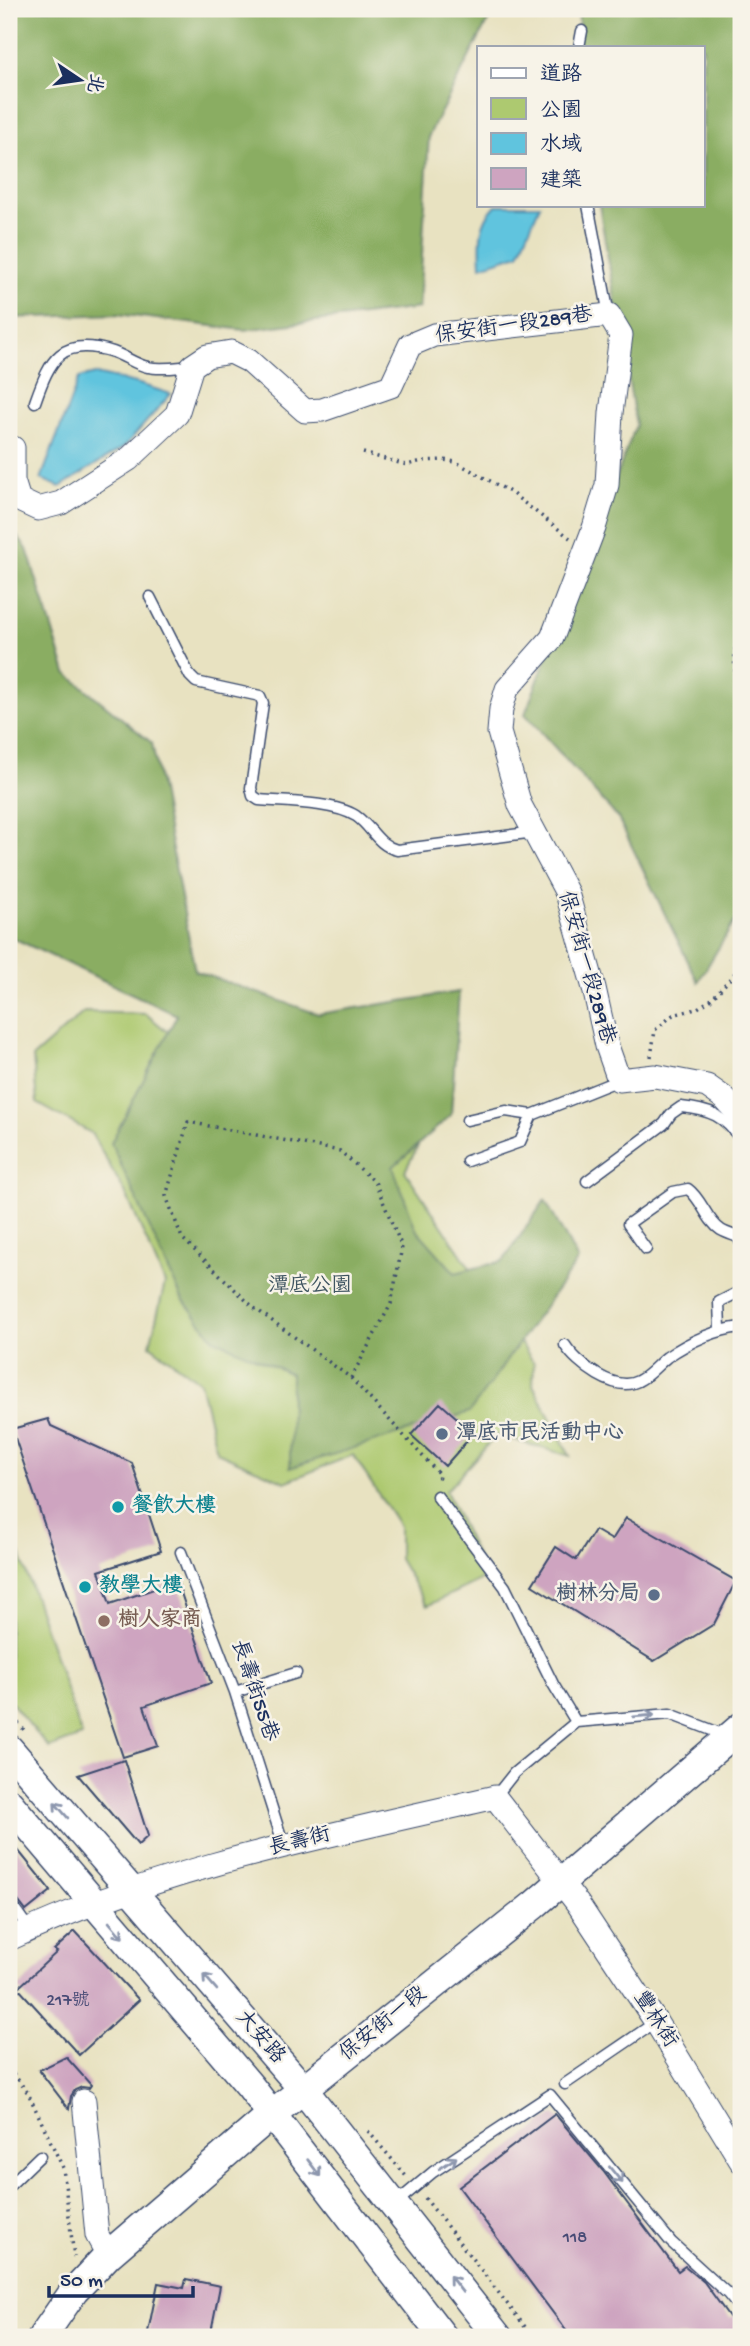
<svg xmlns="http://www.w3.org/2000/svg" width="750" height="2346" font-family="'Gochi Hand','LXGW WenKai TC',sans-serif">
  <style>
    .green { fill: #adc970; stroke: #647c67; stroke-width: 2 }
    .forest { fill: #8aad62; stroke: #526e60; stroke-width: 2 }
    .water { fill: #60c4de; stroke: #3e7a9e; stroke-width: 2 }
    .building { fill: #cea4c0 }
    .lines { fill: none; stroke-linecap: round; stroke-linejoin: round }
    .service-casing { stroke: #3a4a6d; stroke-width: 13 }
    .minor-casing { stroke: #3a4a6d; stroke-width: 25 }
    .tertiary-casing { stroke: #3a4a6d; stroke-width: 31 }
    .path { stroke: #3a4a6d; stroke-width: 3.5; stroke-dasharray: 2 5; stroke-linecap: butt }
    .service { stroke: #fff; stroke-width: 10 }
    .minor { stroke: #fff; stroke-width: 23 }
    .tertiary { stroke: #fff; stroke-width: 28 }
    .oneway { stroke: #8d97ae }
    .service-dot { fill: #5c6f8a; stroke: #f7f3e8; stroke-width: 2.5 }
    .culture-dot { fill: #0f9aa8; stroke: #f7f3e8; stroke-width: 2.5 }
    .education-dot { fill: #8d6e63; stroke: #f7f3e8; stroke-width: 2.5 }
    .labels { text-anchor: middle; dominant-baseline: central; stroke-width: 5; stroke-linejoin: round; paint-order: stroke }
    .number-label { font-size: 18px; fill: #484c76 }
    .street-label { font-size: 21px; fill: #1b2f5e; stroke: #f7f3e8 }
    .park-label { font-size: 21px; fill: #405662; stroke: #f7f3e8 }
    .service-label { font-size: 21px; font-weight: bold; fill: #4e5e75; stroke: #f7f3e8; text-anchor: start }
    .culture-label { font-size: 21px; font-weight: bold; fill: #0d838f; stroke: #f7f3e8; text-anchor: start }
    .education-label { font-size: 21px; font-weight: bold; fill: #785e54; stroke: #f7f3e8; text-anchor: start }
  </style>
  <rect width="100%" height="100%" fill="#f7f3e8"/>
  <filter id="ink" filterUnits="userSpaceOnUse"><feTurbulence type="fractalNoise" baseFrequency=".0143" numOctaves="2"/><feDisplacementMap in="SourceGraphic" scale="14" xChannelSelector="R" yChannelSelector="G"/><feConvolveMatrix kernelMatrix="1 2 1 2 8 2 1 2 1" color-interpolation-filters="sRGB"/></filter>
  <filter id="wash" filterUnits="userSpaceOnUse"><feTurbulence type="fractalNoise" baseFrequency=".00686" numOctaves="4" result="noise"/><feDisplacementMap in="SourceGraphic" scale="28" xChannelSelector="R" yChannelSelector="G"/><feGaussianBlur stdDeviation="1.57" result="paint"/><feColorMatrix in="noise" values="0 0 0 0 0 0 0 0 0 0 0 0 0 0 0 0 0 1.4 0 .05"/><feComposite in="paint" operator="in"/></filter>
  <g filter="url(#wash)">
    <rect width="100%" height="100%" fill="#e8e2c1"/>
    <!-- green -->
    <path class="green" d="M 84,1012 L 146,1014 L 249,1098 L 445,1093 L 405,1171 L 534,1363 L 533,1385 L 570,1456 L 496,1435 L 446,1491 L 486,1577 L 427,1606 L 399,1559 L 399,1526 L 353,1455 L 285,1482 L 217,1452 L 200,1382 L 150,1345 L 165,1283 L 126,1194 L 91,1133 L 37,1103 L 33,1057 Z
      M 9,1522 L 82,1736 L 49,1748 L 9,1700 Z"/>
    <!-- forest -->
    <path class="forest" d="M 9,9 L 494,9 L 429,135 L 419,308 L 244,330 L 117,314 L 9,318 Z
      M 579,9 L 741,9 L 741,911 L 698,982 L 618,818 L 525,714 L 636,425 L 599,205 L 703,205 L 703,47 L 578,47 Z
      M 9,526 L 27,549 L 66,673 L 152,743 L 195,971 L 318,1014 L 459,992 L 451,1115 L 393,1167 L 416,1229 L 455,1273 L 503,1261 L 545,1200 L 578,1260 L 470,1412 L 290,1468 L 291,1374 L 214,1339 L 181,1297 L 111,1143 L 177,1015 L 9,936 Z"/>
    <!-- water -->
    <path class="water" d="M 496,205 L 540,205 L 519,254 L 481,266 C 480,242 478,223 496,205 Z
      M 95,374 L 136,383 L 171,394 L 124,447 L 60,487 L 41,479 L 79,378 Z"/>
    <g id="blocks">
      <!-- building -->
      <path class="building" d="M 440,1403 L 474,1433 L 445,1466 L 411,1435 Z
        M 48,1419 L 51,1426 L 132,1463 L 161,1551 L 99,1571 L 110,1604 L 177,1581 L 211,1683 L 144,1706 L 158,1746 L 123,1757 L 12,1429 Z
        M 626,1518 L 736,1581 L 714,1624 L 654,1661 L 532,1585 L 556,1547 L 576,1560 L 595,1530 L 612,1540 Z
        M 124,1760 L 148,1836 L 138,1845 L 78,1775 Z
        M 9,1839 L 51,1891 L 26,1911 L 9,1889 Z
        M 75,1931 L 139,2000 L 79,2055 L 18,1988 L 57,1952 L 54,1950 Z
        M 66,2057 L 91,2085 L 89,2088 L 82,2087 L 75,2090 L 71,2096 L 69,2109 L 39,2070 Z
        M 555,2114 L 603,2171 L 678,2271 L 685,2266 L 704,2282 L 730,2318 L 735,2315 L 741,2323 L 741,2337 L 571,2337 L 459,2187 Z
        M 186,2279 L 220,2286 L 210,2337 L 147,2337 L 158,2283 L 184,2288 Z"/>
    </g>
  </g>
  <g filter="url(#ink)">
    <use href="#blocks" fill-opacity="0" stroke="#3a4a6d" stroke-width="2"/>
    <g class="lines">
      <defs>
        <path id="service" d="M 579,47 L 582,31
          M 588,205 L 609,315
          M 35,402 C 50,359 61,336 113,352 C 125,356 136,365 148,367 C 161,370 178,367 192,366
          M 150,597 L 190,676 L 196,682 L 260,696 L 263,703 L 251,788 L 253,796 L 259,800 C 285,802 334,802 356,816 C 372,827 377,845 397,850 L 535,832
          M 467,1120 L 506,1111 L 532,1115
          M 467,1161 L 520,1142 L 532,1115 L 619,1080
          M 587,1181 L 664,1124 L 671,1114 L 681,1107 C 711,1110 724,1116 741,1140
          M 646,1249 L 628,1224 L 673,1192 L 688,1189 C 702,1199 706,1220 721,1230 C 726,1233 733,1235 738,1237 L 741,1243
          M 720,1329 L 719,1302 L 741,1291
          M 565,1345 C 577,1364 615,1393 638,1381 C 649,1376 658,1364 667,1357 C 689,1342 715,1330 741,1327
          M 437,1496 L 505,1587 L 553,1684 L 576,1722
          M 181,1552 L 235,1692 L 284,1846
          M 235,1692 L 296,1673
          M 495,1797 L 514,1773 L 576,1722 L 670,1714 L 727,1736
          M 9,1901 L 29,1929
          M 565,2084 L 656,2022
          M 9,2186 L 40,2156
          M 396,2203 L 433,2172 L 550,2095 L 671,2242 L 728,2294 L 741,2310"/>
        <path id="minor" d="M 13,448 L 13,481 L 19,500 L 38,509 L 61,503 L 129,459 L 177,414 L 192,366 L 207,356 L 231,352 L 249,361 L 305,411 L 322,410 L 391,386 L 410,345 L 434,335 L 609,315 L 621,335 L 611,413 L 607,485 L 594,528 L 552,638 L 507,689 L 501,709 L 499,732 L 520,805 L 567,893 L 594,988 L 607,1046 L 619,1080 L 655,1076 L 707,1086 L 724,1098 L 741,1117
          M 9,1939 C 162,1867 331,1835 495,1797 L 578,1904 L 656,2022 L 741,2161
          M 84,2101 L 97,2235 L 108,2255"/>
        <path id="tertiary" d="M 9,1749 L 303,2089 L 498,2337
          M 9,1803 L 250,2086 L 443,2337
          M 42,2337 L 74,2291 L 108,2255 L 272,2114 L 534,1905 L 741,1727"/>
      </defs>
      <!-- service casing -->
      <use href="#service" class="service-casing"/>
      <!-- minor casing -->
      <use href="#minor" class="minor-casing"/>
      <!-- tertiary casing -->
      <use href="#tertiary" class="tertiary-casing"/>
      <!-- path -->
      <path class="path" d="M 363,453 L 407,465 L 422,461 L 443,460 L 456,462 L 510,492 L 570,538
        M 741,621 C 732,643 733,684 741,706
        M 651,1057 L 655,1030 L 673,1015 L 696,1009 L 712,999 L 741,966
        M 351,1378 L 391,1304 L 402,1247 L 375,1182 L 340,1151 L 188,1122 L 166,1196 L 182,1238 L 253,1307 L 351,1378 L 439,1474 L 438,1483
        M 9,1712 L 25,1731
        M 9,2068 L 28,2093 L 63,2168 L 74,2257
        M 368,2131 L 406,2176
        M 425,2198 L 533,2337"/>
      <!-- service -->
      <use href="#service" class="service"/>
      <!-- minor -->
      <use href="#minor" class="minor"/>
      <!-- tertiary -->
      <use href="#tertiary" class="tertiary"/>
    </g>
    <!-- one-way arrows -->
    <defs><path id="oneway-shaft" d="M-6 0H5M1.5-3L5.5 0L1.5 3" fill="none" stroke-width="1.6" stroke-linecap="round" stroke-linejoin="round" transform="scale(1.75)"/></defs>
    <g class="oneway">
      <use href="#oneway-shaft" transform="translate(644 1716) rotate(-5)"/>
      <use href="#oneway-shaft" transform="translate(61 1810) rotate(-131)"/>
      <use href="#oneway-shaft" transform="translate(116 1930) rotate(49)"/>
      <use href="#oneway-shaft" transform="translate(210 1982) rotate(-131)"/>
      <use href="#oneway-shaft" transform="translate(448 2163) rotate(-34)"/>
      <use href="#oneway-shaft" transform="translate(314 2168) rotate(53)"/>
      <use href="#oneway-shaft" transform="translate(616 2175) rotate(51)"/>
      <use href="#oneway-shaft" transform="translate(456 2284) rotate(-128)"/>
    </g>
  </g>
  <!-- markers -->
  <g class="service-dot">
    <circle cx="442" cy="1434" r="7"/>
    <circle cx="654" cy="1595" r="7"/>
  </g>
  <g class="culture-dot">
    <circle cx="118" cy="1507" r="7"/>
    <circle cx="85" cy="1587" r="7"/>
  </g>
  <circle class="education-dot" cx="104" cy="1621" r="7"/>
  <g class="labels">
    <!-- number labels -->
    <g class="number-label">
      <text x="68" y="2001">217號</text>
      <text x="575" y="2238">118</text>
    </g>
    <!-- street labels -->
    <g class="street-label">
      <text transform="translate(514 327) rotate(-8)">保安街一段289巷</text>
      <text transform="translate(585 968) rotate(74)">保安街一段289巷</text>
      <text transform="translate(253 1691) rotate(71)">長壽街55巷</text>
      <text transform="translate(300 1843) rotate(-14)">長壽街</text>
      <text transform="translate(654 2020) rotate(57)">豐林街</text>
      <text transform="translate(384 2025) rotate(-39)">保安街一段</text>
      <text transform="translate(259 2038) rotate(49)">大安路</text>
    </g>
    <!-- park labels -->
    <g class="park-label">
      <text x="310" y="1287">潭底公園</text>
    </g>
    <!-- service labels -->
    <g class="service-label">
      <text x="456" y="1434">潭底市民活動中心</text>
      <text x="640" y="1595" text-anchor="end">樹林分局</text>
    </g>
    <!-- culture labels -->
    <g class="culture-label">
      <text x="132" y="1507">餐飲大樓</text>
      <text x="99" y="1587">教學大樓</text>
    </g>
    <!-- education labels -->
    <g class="education-label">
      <text x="118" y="1621">樹人家商</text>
    </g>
  </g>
  <!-- margin -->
  <rect width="750" height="2346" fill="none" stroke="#f7f3e8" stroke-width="35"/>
  <!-- legend -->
  <rect x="477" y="46" width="228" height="161" fill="#f7f3e8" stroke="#9fa5b1" stroke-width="2"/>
  <rect x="491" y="68" width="35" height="10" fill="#ffffff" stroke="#9fa5b1" stroke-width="2"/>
  <text x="540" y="80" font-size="21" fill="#1b2f5e">道路</text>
  <rect x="491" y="98" width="35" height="21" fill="#adc970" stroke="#9fa5b1" stroke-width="2"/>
  <text x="540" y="116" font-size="21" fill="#1b2f5e">公園</text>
  <rect x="491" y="133" width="35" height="21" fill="#60c4de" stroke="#9fa5b1" stroke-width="2"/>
  <text x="540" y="150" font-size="21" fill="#1b2f5e">水域</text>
  <rect x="491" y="168" width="35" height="21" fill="#cea4c0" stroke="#9fa5b1" stroke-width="2"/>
  <text x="540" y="186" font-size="21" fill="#1b2f5e">建築</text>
  <!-- north arrow -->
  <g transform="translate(80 80) rotate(103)" stroke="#f7f3e8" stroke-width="5" paint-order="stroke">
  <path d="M0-5L12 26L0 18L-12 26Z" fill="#1b2f5e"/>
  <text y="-10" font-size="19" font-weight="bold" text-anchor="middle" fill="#1b2f5e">北</text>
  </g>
  <!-- scale -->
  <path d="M49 2286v10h144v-10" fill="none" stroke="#1b2f5e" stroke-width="3.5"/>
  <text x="60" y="2286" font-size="21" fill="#1b2f5e" stroke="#f7f3e8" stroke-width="5" paint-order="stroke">50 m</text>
</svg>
